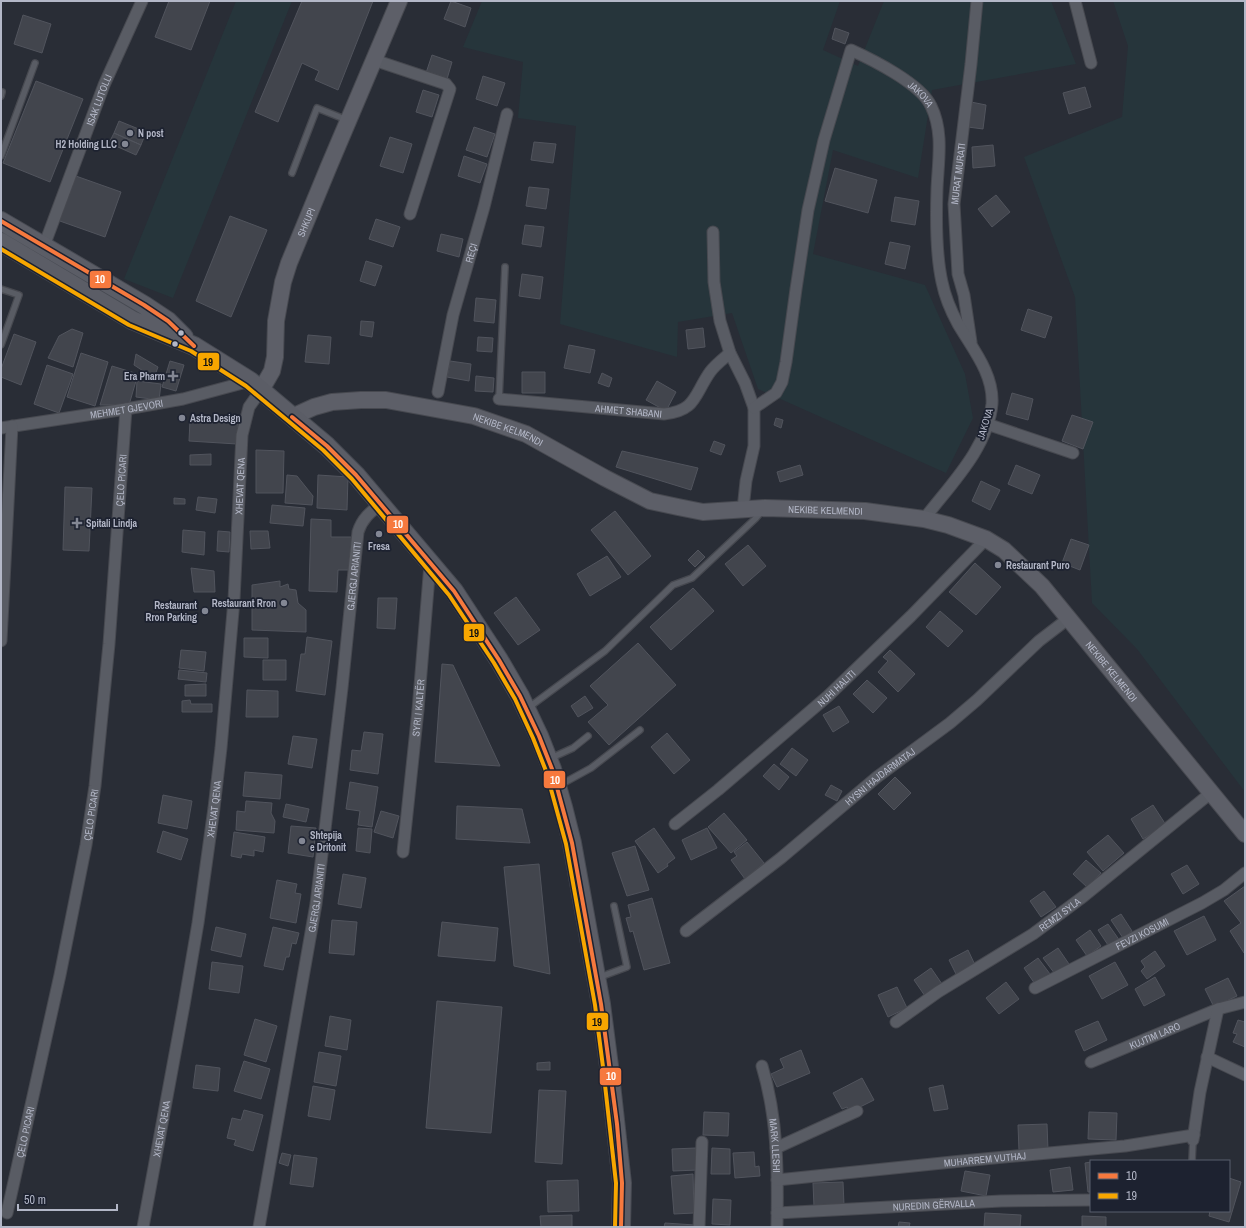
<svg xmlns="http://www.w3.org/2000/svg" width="1246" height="1228" font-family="'Archivo Narrow',sans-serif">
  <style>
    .green { fill: #26353b }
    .building { fill: #42454d; stroke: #51545d }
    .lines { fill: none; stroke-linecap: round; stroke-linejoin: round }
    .lane-casing { stroke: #474950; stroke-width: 8 }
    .street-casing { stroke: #474950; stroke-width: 13 }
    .secondary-casing { stroke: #474950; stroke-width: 18 }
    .primary-casing { stroke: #474a52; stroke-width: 20 }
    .lane { stroke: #595c64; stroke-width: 5.5 }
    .street { stroke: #595c64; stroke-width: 11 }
    .secondary { stroke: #5d5f68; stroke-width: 16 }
    .primary { stroke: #5b5d66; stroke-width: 18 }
    .bus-1-casing { stroke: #1d2230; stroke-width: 7 }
    .bus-2-casing { stroke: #1d2230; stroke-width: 7 }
    .bus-1 { stroke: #f6793e; stroke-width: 4 }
    .bus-2 { stroke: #f7a600; stroke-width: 4 }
    .poi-dot { fill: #838794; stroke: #1d2230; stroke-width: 1.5 }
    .bus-dot { fill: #b3b7c7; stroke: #1d2230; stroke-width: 1.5 }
    .labels { text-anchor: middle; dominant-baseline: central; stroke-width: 3.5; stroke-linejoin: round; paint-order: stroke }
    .street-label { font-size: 10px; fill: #b3b7c7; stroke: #1d2230 }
    .poi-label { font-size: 10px; font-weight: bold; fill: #b3b7c7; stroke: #1d2230; text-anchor: start }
    .line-badge { stroke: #1d2230; stroke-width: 1.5 }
    .badge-label { font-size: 11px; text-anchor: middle; font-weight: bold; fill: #fff }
    .pale-badge-label { font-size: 11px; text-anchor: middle; font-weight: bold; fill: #111 }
  </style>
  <rect width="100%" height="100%" fill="#292d36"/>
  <!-- green -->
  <path class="green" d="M 236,1 L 292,1 L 173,298 L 124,279 Z
    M 482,1 L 840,1 L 823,50 L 858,66 L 884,1 L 1051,1 L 1076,64 L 932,90 L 918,178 L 833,150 L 813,254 L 925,285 L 965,374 L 973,418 L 946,473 L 758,389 L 732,313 L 678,322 L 677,357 L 560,324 L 576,126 L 518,118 L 523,62 L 463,47 Z
    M 1113,1 L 1245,1 L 1245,792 L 1137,649 L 1092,603 L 1075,297 L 1024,157 L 1122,117 L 1128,46 Z"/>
  <!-- building -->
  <path class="building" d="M 169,1 L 210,1 L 191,50 L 155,37 Z
    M 302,1 L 373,1 L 338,90 L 315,80 L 319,71 L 302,63 L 278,122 L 255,112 Z
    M 451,1 L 471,8 L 465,27 L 444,19 Z
    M 23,15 L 51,24 L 42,53 L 14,44 Z
    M 835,28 L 849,33 L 845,44 L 832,39 Z
    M 432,55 L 452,62 L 447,79 L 426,73 Z
    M 483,76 L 505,83 L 497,106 L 476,99 Z
    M 36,81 L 83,99 L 50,182 L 3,163 Z
    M 1085,87 L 1091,107 L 1069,114 L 1063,93 Z
    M 423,90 L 439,95 L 432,117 L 416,112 Z
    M 971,102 L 986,105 L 983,129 L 968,127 Z
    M 119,121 L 146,132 L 141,145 L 114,133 Z
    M 474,127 L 495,134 L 487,157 L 466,150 Z
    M 114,133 L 141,145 L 136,155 L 109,143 Z
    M 390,137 L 412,144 L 403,173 L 380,166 Z
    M 534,142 L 556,144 L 553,163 L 531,160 Z
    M 993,145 L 995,166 L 973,168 L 972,147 Z
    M 464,156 L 487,164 L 480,183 L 458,176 Z
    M 835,168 L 877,180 L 868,213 L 825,201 Z
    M 73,175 L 121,192 L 105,237 L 57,220 Z
    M 529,187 L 549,189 L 546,209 L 526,206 Z
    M 996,195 L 1010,212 L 992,227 L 978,209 Z
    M 895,197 L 919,201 L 915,225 L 891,221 Z
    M 230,216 L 267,230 L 231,317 L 196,301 Z
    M 376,219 L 400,227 L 393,247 L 369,239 Z
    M 525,225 L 544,227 L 541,247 L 522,244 Z
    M 441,234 L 463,239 L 459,257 L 437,251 Z
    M 890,242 L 910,246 L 905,269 L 885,264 Z
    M 366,261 L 382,266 L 375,286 L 360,281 Z
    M 522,274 L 543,277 L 540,299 L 519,296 Z
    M 476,298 L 496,300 L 494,323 L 474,321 Z
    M 1028,309 L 1052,317 L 1045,338 L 1021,330 Z
    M 361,321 L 374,322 L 372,337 L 360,335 Z
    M 703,328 L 705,347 L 688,349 L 686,330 Z
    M 72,329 L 83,333 L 73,367 L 48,358 L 59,336 Z
    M 14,334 L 36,342 L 21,385 L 1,377 L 1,369 Z
    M 308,335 L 331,337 L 329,364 L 305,362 Z
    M 478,337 L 493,338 L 492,352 L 477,351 Z
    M 569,345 L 595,350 L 590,373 L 564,368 Z
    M 81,353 L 108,362 L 95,406 L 67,397 Z
    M 136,354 L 158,367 L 154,378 L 134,365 Z
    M 170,361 L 184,365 L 176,391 L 162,387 Z
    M 450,361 L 471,364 L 469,381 L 447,377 Z
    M 47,365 L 73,374 L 59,413 L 34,404 Z
    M 112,366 L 138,374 L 129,405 L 100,405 Z
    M 522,372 L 545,372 L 545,393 L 522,393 Z
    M 602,373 L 612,378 L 609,387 L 598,383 Z
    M 476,376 L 494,378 L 493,392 L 475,391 Z
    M 137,381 L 161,384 L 159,400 L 136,397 Z
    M 657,381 L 676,392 L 666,411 L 646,400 Z
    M 1012,393 L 1033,399 L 1028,420 L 1006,414 Z
    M 1072,415 L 1093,422 L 1083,449 L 1062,441 Z
    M 776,418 L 783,420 L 781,428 L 774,425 Z
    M 190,420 L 238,424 L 237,444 L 189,441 Z
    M 714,441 L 725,445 L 721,455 L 710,451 Z
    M 256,450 L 284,451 L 283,493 L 256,493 Z
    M 622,451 L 698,468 L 691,490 L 616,467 Z
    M 211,454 L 211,465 L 190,465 L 190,455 Z
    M 800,465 L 803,475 L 780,482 L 777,472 Z
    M 1016,465 L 1040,475 L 1032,494 L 1008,484 Z
    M 287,475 L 297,476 L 313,496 L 312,505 L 285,503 Z
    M 318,475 L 348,477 L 347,510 L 317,508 Z
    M 981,481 L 1000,490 L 990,510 L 972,501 Z
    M 65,487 L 92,488 L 89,551 L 63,550 Z
    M 198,497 L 217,499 L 215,513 L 196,510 Z
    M 174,498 L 185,499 L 185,504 L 174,504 Z
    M 272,505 L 305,508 L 303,526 L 270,523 Z
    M 615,511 L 651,556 L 628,575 L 591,530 Z
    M 311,519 L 331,520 L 331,537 L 353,537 L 353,570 L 338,570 L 337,592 L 309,591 Z
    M 183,530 L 205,532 L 204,555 L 182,552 Z
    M 218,531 L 230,532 L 229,552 L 217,551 Z
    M 250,531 L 268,531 L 270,548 L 251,549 Z
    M 1071,539 L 1089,545 L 1080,570 L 1062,563 Z
    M 748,545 L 766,566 L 743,586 L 725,564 Z
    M 698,550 L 705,557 L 695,567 L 688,560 Z
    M 607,556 L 621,577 L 590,596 L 577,574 Z
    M 975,563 L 1001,587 L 976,615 L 949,592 Z
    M 191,568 L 214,571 L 215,592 L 194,592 Z
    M 280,581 L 280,587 L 288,584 L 289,589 L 296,590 L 298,603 L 306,610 L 306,632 L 252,630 L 252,585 Z
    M 693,588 L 714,611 L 671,650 L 650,627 Z
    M 516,597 L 540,630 L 518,645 L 494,613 Z
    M 378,598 L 397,598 L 395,629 L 377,628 Z
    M 940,611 L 963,631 L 948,647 L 926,627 Z
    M 307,637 L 332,641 L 325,695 L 296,691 L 301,654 L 305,654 Z
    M 244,638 L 268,638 L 268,658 L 244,657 Z
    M 638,643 L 676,685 L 609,745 L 588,722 L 608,705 L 590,686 Z
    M 181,650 L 206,652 L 204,671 L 179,668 Z
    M 890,650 L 915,674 L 898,692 L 878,672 L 888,661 L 883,657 Z
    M 263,660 L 286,660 L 286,680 L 263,680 Z
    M 442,664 L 453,665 L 500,766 L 435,762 Z
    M 179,670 L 207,673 L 206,682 L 178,679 Z
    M 867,680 L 887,698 L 873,713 L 853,694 Z
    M 206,684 L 206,696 L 185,696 L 185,685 Z
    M 247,690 L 278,691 L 278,717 L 246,717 Z
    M 585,696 L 593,708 L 578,717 L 571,706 Z
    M 190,700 L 191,704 L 212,704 L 212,712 L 182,712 L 182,701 Z
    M 839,706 L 849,722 L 833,732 L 823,715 Z
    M 364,732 L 383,734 L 378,774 L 350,770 L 352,750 L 361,751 Z
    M 667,733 L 690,760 L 674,774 L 651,747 Z
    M 293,736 L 317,739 L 312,768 L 288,764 Z
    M 792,748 L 808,760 L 796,776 L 780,764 Z
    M 774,764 L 789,777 L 779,790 L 763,776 Z
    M 245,772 L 282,775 L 280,799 L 243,796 Z
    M 895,777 L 911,793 L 894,810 L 878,794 Z
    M 350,782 L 378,787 L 372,827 L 358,825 L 360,811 L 346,809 Z
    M 831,785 L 842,791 L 837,801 L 825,795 Z
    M 163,795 L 192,801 L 187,829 L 158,823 Z
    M 246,801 L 272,803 L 271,813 L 275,821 L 274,833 L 236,830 L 237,811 L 245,812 Z
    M 286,804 L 309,809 L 306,822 L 283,817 Z
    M 1153,805 L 1166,825 L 1143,839 L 1131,819 Z
    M 457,806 L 522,809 L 530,843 L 456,839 Z
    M 381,811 L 399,816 L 393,838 L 374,832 Z
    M 724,813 L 747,840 L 731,853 L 708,827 Z
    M 291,826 L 316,828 L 313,857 L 288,853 Z
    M 358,828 L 372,829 L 370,853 L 356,851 Z
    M 654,828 L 675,858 L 667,864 L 668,866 L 658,873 L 635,841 Z
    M 707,828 L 717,848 L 691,860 L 682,840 Z
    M 163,831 L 188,839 L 181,860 L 157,852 Z
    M 234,832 L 265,837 L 263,852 L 254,850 L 254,856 L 242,854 L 241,858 L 231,856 Z
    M 1108,835 L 1124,853 L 1103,871 L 1087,852 Z
    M 747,842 L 764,863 L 745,879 L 731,860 L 737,856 L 734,852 Z
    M 635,846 L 649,890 L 627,896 L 612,853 Z
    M 1086,860 L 1101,873 L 1088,888 L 1073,874 Z
    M 539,864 L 550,974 L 514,966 L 504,867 Z
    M 1187,865 L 1199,884 L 1183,894 L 1171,874 Z
    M 343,874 L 366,878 L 361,908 L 338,904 Z
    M 277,880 L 297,884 L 295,893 L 301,894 L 296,923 L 270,918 Z
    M 1245,886 L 1245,952 L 1244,953 L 1230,931 L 1241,923 L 1224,901 Z
    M 1044,891 L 1056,907 L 1041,917 L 1030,901 Z
    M 652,898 L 670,963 L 644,970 L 633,931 L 630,932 L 626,918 L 631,917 L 628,905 Z
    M 1121,914 L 1132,931 L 1123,938 L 1111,920 Z
    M 1204,916 L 1216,940 L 1187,955 L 1174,931 Z
    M 332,920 L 357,922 L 354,955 L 329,953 Z
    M 442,922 L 498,928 L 495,961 L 438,956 Z
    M 1108,924 L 1120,941 L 1110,948 L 1098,930 Z
    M 216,927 L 246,934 L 241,957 L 211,950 Z
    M 273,927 L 299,933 L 296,944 L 292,943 L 289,957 L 286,957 L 283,970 L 264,966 Z
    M 1090,930 L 1101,946 L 1087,956 L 1076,940 Z
    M 1058,948 L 1069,964 L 1055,974 L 1043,958 Z
    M 968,950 L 975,965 L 956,974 L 949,960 Z
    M 1155,951 L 1165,966 L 1147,979 L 1141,971 L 1145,967 L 1141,961 Z
    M 1038,958 L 1050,974 L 1035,984 L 1024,968 Z
    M 212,962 L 243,966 L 239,993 L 209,989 Z
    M 1115,962 L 1128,985 L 1102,999 L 1089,976 Z
    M 931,968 L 942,984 L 925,996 L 914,980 Z
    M 1155,977 L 1165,995 L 1144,1006 L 1135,989 Z
    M 1228,978 L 1237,996 L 1214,1007 L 1205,989 Z
    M 1006,982 L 1019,999 L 999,1014 L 986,998 Z
    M 897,987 L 907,1008 L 888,1017 L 878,995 Z
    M 437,1001 L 502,1007 L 491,1133 L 426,1128 Z
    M 330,1016 L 351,1020 L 347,1050 L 325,1046 Z
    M 255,1019 L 277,1026 L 266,1062 L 244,1055 Z
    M 1238,1020 L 1245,1022 L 1245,1047 L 1233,1042 L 1237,1034 L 1233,1033 Z
    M 1098,1021 L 1107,1040 L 1084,1051 L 1075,1031 Z
    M 801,1050 L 810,1073 L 777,1087 L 771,1074 L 784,1068 L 780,1059 Z
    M 319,1052 L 341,1056 L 336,1086 L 314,1082 Z
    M 244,1061 L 270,1069 L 261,1099 L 234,1091 Z
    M 550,1062 L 550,1070 L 537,1070 L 537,1063 Z
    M 196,1065 L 220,1068 L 218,1091 L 193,1088 Z
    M 862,1078 L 874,1100 L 850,1112 L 847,1107 L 842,1109 L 833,1093 Z
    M 943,1085 L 948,1109 L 934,1111 L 929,1088 Z
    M 313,1086 L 335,1090 L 330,1120 L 308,1116 Z
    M 539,1090 L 566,1091 L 562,1164 L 535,1162 Z
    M 244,1110 L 263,1115 L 253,1151 L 234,1145 L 236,1140 L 227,1138 L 232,1118 L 241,1120 Z
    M 704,1112 L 729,1113 L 728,1136 L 703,1135 Z
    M 1089,1112 L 1117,1113 L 1116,1140 L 1088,1139 Z
    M 1047,1124 L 1048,1150 L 1019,1151 L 1018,1125 Z
    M 696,1148 L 698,1170 L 673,1171 L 672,1149 Z
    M 712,1148 L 730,1149 L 730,1174 L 711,1174 Z
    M 754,1152 L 755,1167 L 759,1166 L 760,1176 L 735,1178 L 733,1153 Z
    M 282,1153 L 291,1155 L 288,1166 L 279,1163 Z
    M 294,1155 L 317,1158 L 313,1187 L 290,1184 Z
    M 1091,1162 L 1091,1192 L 1088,1192 L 1085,1163 Z
    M 1070,1167 L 1073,1190 L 1053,1192 L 1050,1170 Z
    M 965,1171 L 990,1175 L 986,1196 L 961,1191 Z
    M 693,1174 L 694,1213 L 674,1214 L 671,1176 Z
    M 1229,1178 L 1241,1182 L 1229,1222 L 1209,1216 L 1210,1211 L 1229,1211 Z
    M 578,1180 L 579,1211 L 548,1212 L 547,1181 Z
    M 843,1182 L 844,1205 L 814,1207 L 813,1183 Z
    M 713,1199 L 731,1200 L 730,1225 L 712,1224 Z
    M 985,1213 L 1021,1215 L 1020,1227 L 984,1227 Z
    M 572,1215 L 572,1227 L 541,1227 L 540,1216 Z
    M 1082,1216 L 1106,1217 L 1106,1227 L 1082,1227 Z
    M 899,1222 L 910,1223 L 909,1227 L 898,1227 Z
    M 665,1223 L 695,1225 L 695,1227 L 664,1227 Z"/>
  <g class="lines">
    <defs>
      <path id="lane" d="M 1,96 L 2,92
        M 1,156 L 35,63
        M 292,173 L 317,108 L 347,120
        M 1,289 L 19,295 L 1,345
        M 499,399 L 505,267
        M 528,708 L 605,651 L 673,585 L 692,578 L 756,518 L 762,511
        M 551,758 L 573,748 L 588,736
        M 560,785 L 591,768 L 640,730
        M 600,977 L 627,967 L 614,906
        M 1192,1161 L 1193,1140"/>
      <g id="street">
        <path d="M 1075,1 L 1091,63"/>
        <path d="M 374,60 L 446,84 L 450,89 L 410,214"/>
        <path d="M 713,232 L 714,282 L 720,321 L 730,353 L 745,383 L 754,408 L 754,446 L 746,481 L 743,509"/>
        <path id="s1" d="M 44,246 L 104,85 L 142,1"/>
        <path id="s2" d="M 971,342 L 964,295 L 958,274 L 954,204 L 971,64 L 977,1"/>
        <path id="s3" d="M 438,392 L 453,315 L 484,207 L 507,114"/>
        <path id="s4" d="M 499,399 L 664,414 C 696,411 694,395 710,372 C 715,365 723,359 730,353"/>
        <path id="s5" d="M 754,408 L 776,393 L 782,382 L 786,362 L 796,289 L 808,210 L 824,140 L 851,50 C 873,60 921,84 931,106 C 944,132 938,162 937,189 C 936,217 936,255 942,282 C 945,297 951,311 958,324 C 972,348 994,374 992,404 C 988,448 950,485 924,519"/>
        <path d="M 987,424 L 1073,453"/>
        <path id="s6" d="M 1,428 L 126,409 L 183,399 L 250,381"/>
        <path d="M 1,641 L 12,426"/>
        <path id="s7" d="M 675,824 L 718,790 L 828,696 L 911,616 L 986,539"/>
        <path id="s8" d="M 403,852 L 418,710 L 430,564"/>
        <path id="s9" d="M 686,931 L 781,858 L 877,777 L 950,723 L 977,700 L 1039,641 L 1069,618"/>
        <path id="s10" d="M 1035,988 L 1202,903 L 1224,890 L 1245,873"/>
        <path id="s11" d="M 896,1022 L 938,992 L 1033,934 L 1084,896 L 1212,792"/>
        <path d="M 1207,1057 L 1245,1075"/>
        <path id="s12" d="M 1091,1062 L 1218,1009 L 1245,1002"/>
        <path id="s13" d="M 762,1066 C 778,1119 778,1173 777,1227"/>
        <path d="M 1193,1140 L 1200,1092 L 1218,1009"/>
        <path d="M 776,1148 L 857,1111"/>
        <path id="s14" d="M 777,1180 L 962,1161 L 1125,1146 L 1194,1135"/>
        <path id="s15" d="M 7,1213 L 60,975 L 86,845 L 95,786 L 109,644 L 126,409"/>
        <path id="s16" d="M 777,1213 L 1001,1201 L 1091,1200"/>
        <path id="s17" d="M 143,1227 L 184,1005 L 198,923 L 214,808 L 221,748 L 234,600 L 242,435 L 249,407 L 261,390"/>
        <path id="s18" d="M 259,1227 L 316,904 L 342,688 L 358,532 C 362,519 370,512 381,504"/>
        <path d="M 699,1227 L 702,1142"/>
      </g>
      <g id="secondary">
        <path id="s19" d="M 261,390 L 272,371 L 275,357 L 276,321 L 283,282 L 289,263 L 329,166 L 399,1"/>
        <path id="s20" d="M 292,417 L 314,407 L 332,402 L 361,400 L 386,400 L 474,416 L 526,434 L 605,478 L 650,501 L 678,507 L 703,512 L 765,508 L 865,511 L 924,519 L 948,525 L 986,539 L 1004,550 L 1042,586 L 1245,834"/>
      </g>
      <path id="primary" d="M 1,221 L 144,305 L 168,321 L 184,337
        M 1,242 L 132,320 L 194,346 L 250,381 L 327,446 L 356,475 L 454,591 L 499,660 L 520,696 L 539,736 L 552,769 L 563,807 L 572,843 L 601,1004 L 609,1066 L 622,1183 L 621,1227"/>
    </defs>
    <!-- lane casing -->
    <use href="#lane" class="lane-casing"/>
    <!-- street casing -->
    <use href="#street" class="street-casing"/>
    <!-- secondary casing -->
    <use href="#secondary" class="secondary-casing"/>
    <!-- primary casing -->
    <use href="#primary" class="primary-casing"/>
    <!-- lane -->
    <use href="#lane" class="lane"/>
    <!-- street -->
    <use href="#street" class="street"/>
    <!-- secondary -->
    <use href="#secondary" class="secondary"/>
    <!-- primary -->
    <use href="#primary" class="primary"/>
    <defs>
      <path id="bus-1" d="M 1,221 L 144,305 L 168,321 L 194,346
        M 292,417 L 327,446 L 356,475 L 454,591 L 499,660 L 520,696 L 539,736 L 552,769 L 572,843 L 601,1004 L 617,1124 L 622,1183 L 621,1227"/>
      <path id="bus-2" d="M 1,249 L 129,325 L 191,351 L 246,386 L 323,450 L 352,479 L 449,595 L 494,663 L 515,699 L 533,738 L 546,771 L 566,844 L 595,1005 L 603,1067 L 616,1183 L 615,1227"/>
    </defs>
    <!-- bus-1 casing -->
    <use href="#bus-1" class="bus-1-casing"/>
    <!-- bus-2 casing -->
    <use href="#bus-2" class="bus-2-casing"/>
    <!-- bus-1 -->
    <use href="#bus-1" class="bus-1"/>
    <!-- bus-2 -->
    <use href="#bus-2" class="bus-2"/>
  </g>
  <!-- markers -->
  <g class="poi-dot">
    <circle cx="130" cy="133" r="4"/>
    <circle cx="125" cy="144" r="4"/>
    <path d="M171 370h4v4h4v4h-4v4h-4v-4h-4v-4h4z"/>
    <circle cx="182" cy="418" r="4"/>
    <path d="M75 517h4v4h4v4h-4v4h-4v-4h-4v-4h4z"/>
    <circle cx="379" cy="534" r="4"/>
    <circle cx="998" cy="565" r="4"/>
    <circle cx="284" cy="603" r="4"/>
    <circle cx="205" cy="611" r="4"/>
    <circle cx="302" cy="841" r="4"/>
  </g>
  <g class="bus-dot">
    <circle cx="181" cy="333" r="3.5"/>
    <circle cx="175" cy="344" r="3.5"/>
  </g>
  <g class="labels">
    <!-- street labels -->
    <g class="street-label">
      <text stroke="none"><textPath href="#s5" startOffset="462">JAKOVA</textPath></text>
      <text stroke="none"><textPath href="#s1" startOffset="156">ISAK LUTOLLI</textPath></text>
      <text stroke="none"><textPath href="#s2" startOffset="170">MURAT MURATI</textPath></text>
      <text stroke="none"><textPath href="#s19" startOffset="176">SHKUPI</textPath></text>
      <text stroke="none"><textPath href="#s3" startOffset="143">REÇI</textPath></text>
      <text stroke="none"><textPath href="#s6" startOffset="127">MEHMET GJEVORI</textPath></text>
      <text stroke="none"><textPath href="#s4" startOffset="130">AHMET SHABANI</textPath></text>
      <text transform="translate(985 424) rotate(-73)">JAKOVA</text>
      <text stroke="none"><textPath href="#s20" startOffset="223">NEKIBE KELMENDI</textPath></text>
      <text stroke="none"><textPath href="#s15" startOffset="743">ÇELO PICARI</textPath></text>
      <text stroke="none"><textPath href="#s17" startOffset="748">XHEVAT QENA</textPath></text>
      <text stroke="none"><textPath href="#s20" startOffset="559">NEKIBE KELMENDI</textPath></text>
      <text stroke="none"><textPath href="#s18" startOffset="658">GJERGJ ARIANITI</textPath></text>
      <text stroke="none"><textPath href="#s20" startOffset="907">NEKIBE KELMENDI</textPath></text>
      <text stroke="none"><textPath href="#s7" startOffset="211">NUHI HALITI</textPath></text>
      <text stroke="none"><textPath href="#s8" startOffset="145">SYRI I KALTËR</textPath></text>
      <text stroke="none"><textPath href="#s9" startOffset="248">HYSNI HAJDARMATAJ</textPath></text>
      <text stroke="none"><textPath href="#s17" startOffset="424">XHEVAT QENA</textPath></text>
      <text stroke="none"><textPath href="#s15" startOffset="407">ÇELO PICARI</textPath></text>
      <text stroke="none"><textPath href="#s18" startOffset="334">GJERGJ ARIANITI</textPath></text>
      <text stroke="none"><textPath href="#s11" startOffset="196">REMZI SYLA</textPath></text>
      <text stroke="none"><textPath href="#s10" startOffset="120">FEVZI KOSUMI</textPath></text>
      <text stroke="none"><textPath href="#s12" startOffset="69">KUJTIM LARO</textPath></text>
      <text stroke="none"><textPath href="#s17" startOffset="100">XHEVAT QENA</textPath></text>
      <text stroke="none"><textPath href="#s15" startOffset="83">ÇELO PICARI</textPath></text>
      <text stroke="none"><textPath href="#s13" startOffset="81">MARK LLESHI</textPath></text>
      <text stroke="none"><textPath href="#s14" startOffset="209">MUHARREM VUTHAJ</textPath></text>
      <text stroke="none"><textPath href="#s16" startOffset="157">NUREDIN GËRVALLA</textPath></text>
    </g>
    <!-- poi labels -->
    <g class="poi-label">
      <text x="138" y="133">N post</text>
      <text x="117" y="144" text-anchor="end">H2 Holding LLC</text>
      <text x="165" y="376" text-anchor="end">Era Pharm</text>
      <text x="190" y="418">Astra Design</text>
      <text x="86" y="523">Spitali Lindja</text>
      <text x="379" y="546" text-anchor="middle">Fresa</text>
      <text x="1006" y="565">Restaurant Puro</text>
      <text x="276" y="603" text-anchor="end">Restaurant Rron</text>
      <text x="197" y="605" text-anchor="end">Restaurant<tspan x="197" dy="12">Rron Parking</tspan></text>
      <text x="310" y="835">Shtepija<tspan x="310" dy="12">e Dritonit</tspan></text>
    </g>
  </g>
  <g class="line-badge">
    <rect x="89" y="270" width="23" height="19" rx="4" fill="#f6793e"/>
    <rect x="197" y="352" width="23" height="19" rx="4" fill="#f7a600"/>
    <rect x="386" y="515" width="23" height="19" rx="4" fill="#f6793e"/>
    <rect x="463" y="623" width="22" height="19" rx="4" fill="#f7a600"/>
    <rect x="543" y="770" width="23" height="19" rx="4" fill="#f6793e"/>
    <rect x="586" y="1012" width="23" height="19" rx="4" fill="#f7a600"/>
    <rect x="599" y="1067" width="23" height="19" rx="4" fill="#f6793e"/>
  </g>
  <g class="badge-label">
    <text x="100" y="283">10</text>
    <text x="398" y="528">10</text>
    <text x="555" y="784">10</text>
    <text x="611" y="1080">10</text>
  </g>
  <g class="pale-badge-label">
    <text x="208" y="366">19</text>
    <text x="474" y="637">19</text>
    <text x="597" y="1026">19</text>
  </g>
  <!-- border -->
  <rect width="1246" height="1228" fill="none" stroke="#b3b7c7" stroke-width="4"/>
  <!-- legend -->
  <rect x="1090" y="1160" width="140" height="52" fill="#1d2230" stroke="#595e6c"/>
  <rect x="1098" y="1173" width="20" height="6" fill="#f6793e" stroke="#595e6c"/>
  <text x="1126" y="1180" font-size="12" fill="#b3b7c7">10</text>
  <rect x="1098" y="1193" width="20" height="6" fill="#f7a600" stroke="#595e6c"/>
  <text x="1126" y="1200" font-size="12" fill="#b3b7c7">19</text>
  <!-- scale -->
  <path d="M18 1204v6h99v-6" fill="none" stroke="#b3b7c7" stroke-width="2"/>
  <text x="24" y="1204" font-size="12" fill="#b3b7c7" stroke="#1d2230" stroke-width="3" paint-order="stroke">50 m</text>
</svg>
